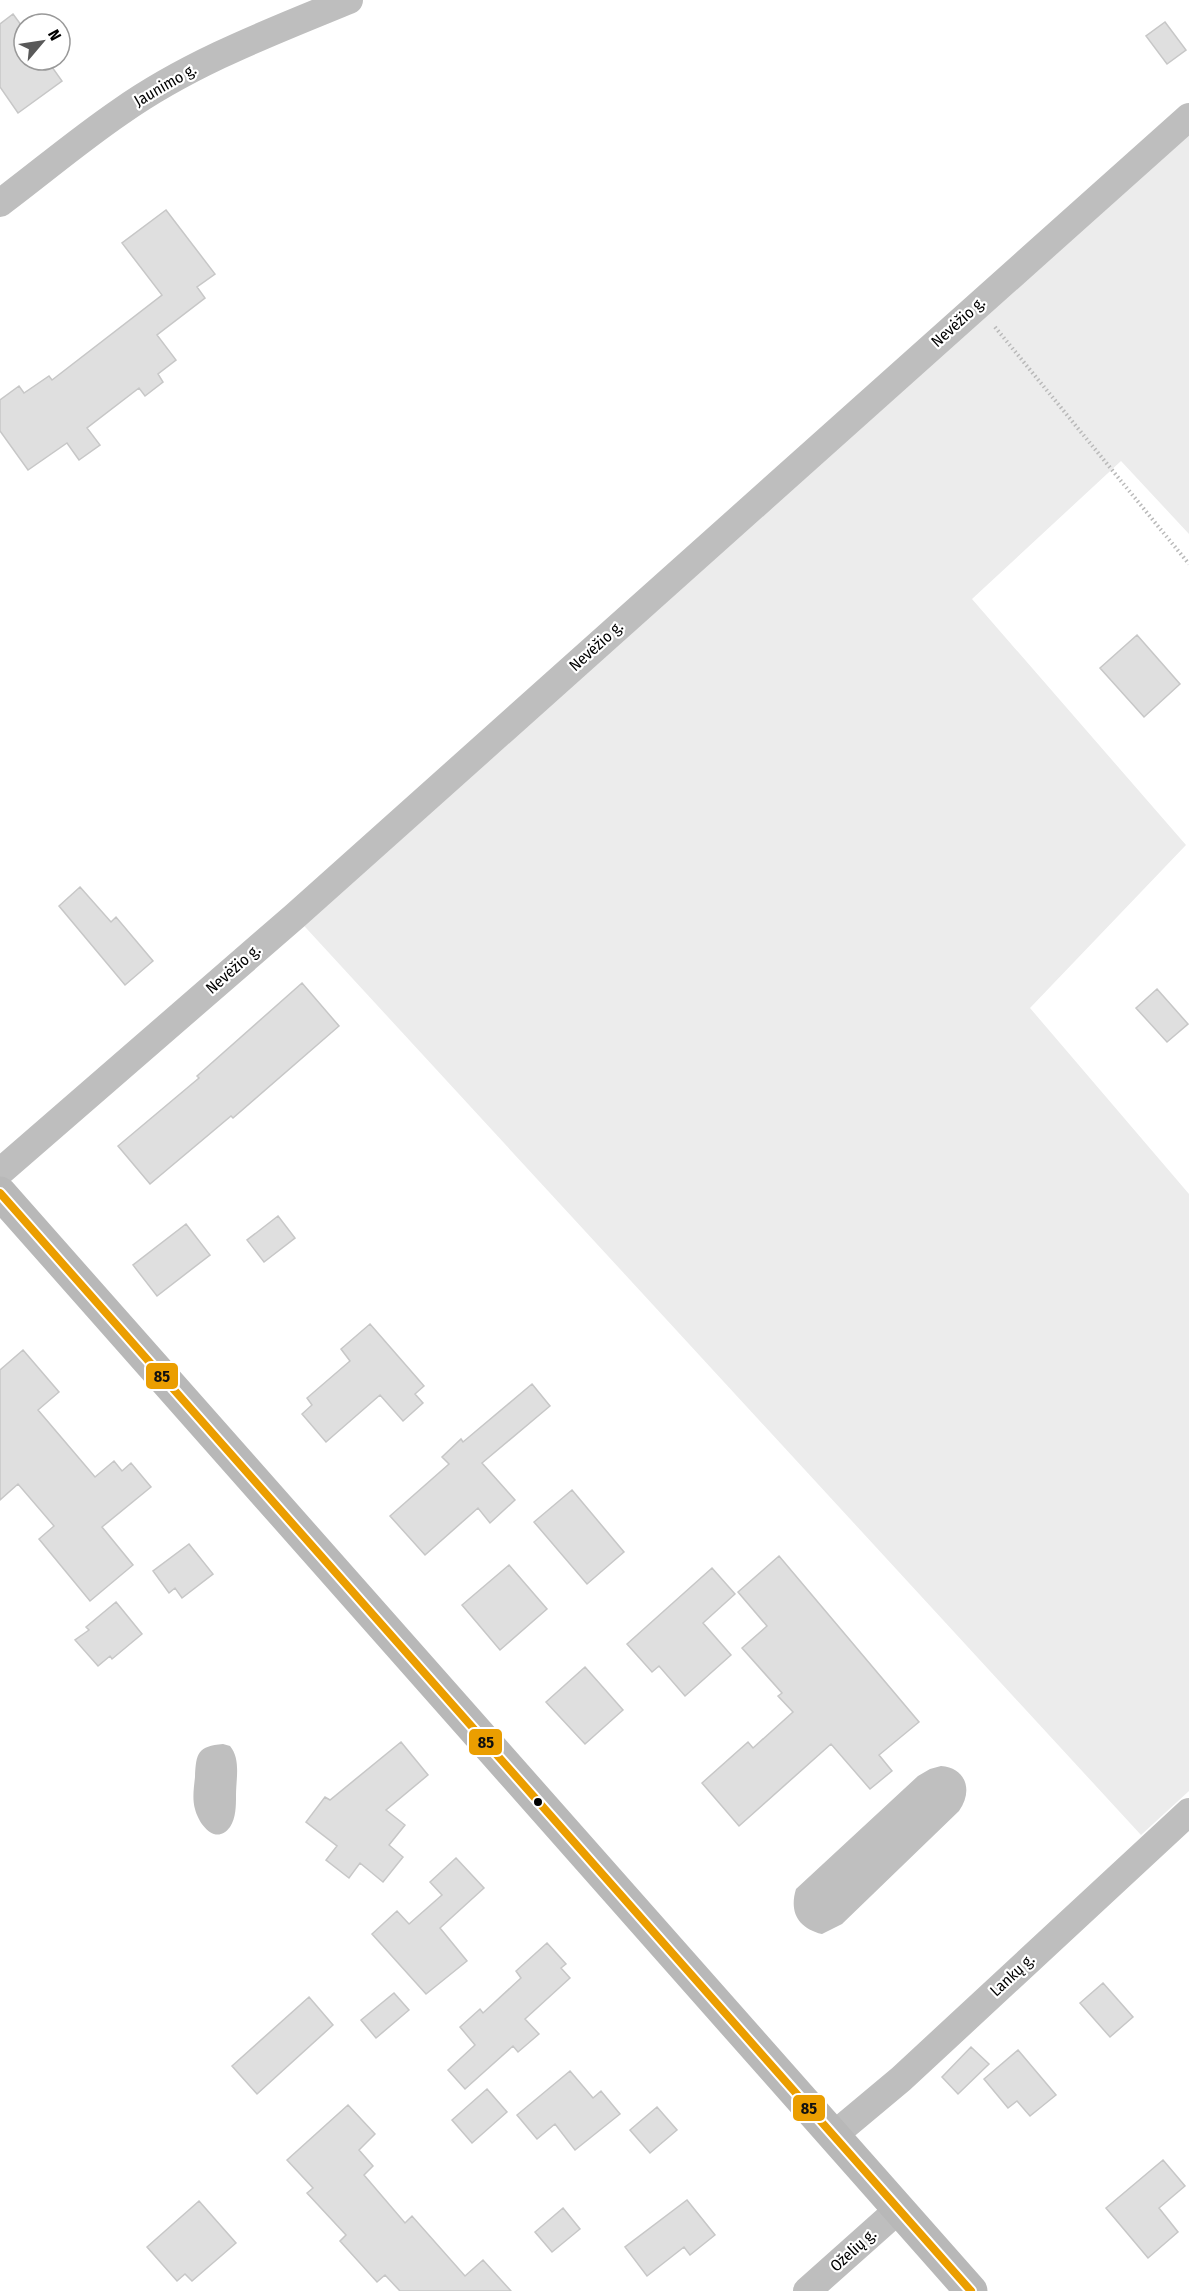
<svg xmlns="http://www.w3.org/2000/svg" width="1189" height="2291" font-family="'Fira Sans Condensed',sans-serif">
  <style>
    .green { fill: #ececec }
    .water { fill: #bfbfbf }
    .building { fill: #dfdfdf; stroke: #c7c7c7; stroke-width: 1.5 }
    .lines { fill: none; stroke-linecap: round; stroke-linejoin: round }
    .path { stroke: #b9b9b9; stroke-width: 4; stroke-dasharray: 1.5 3; stroke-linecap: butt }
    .street { stroke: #bebebe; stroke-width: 28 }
    .secondary { stroke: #b8b8b8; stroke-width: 33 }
    .bus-1-casing { stroke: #fff; stroke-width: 12 }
    .bus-1 { stroke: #eb9e00; stroke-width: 8 }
    .bus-dot { fill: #000; stroke: #fff; stroke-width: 2 }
    .labels { text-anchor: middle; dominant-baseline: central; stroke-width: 4.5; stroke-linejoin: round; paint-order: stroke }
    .street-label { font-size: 16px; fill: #000; stroke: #fff }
    .line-badge { stroke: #fff; stroke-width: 2 }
    .pale-badge-label { font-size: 16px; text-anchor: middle; font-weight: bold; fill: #111 }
  </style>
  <rect width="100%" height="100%" fill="#fff"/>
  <!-- green -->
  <path class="green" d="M 1189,133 L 1189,534 L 1121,461 L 972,599 L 1186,845 L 1030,1008 L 1189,1194 L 1189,1791 L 1141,1835 L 295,916 Z"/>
  <!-- water -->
  <path class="water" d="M 223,1744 L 230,1746 C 241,1759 236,1779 236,1795 C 236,1806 236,1818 230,1827 C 216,1846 199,1825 195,1809 C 192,1799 194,1787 195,1777 C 196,1753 198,1746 223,1744 Z
    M 941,1766 C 967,1768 973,1792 959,1811 L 842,1924 L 822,1934 C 798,1928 789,1912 796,1889 L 918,1776 L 930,1769 Z"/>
  <!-- building -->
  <path class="building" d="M 13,14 L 24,29 L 24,60 L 47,60 L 62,81 L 18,113 L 0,87 L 0,24 Z
    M 1165,22 L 1186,50 L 1167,64 L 1146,36 Z
    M 166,210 L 215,274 L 197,287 L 205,298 L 157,335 L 176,360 L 158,374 L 163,382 L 145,396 L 139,388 L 87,428 L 100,445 L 79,460 L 67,443 L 28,470 L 0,431 L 0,400 L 19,386 L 24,393 L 49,376 L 52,380 L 162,295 L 122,243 Z
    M 1137,635 L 1180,684 L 1144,717 L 1100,668 Z
    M 80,887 L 111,922 L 116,917 L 153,961 L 125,985 L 59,906 Z
    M 302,983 L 339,1026 L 233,1118 L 231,1116 L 150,1184 L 118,1146 L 199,1078 L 197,1076 Z
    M 1157,989 L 1188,1024 L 1167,1042 L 1136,1008 Z
    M 278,1216 L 295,1238 L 264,1262 L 247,1240 Z
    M 186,1224 L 210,1255 L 157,1296 L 133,1265 Z
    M 370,1324 L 424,1386 L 415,1394 L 423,1403 L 403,1421 L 380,1395 L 326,1442 L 302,1414 L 312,1405 L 307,1398 L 350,1361 L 341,1349 Z
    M 23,1350 L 59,1392 L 38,1410 L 95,1477 L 114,1461 L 122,1471 L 131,1463 L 151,1487 L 102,1527 L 133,1565 L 90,1601 L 39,1539 L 54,1526 L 18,1484 L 0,1500 L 0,1370 Z
    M 532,1384 L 550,1406 L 482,1463 L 515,1500 L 490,1523 L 478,1508 L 425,1555 L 390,1516 L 449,1464 L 442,1457 L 461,1439 L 463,1442 Z
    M 572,1490 L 624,1552 L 587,1584 L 534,1522 Z
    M 189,1544 L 213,1574 L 182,1598 L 175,1588 L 169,1593 L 153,1571 Z
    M 779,1556 L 919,1722 L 879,1755 L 892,1771 L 870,1789 L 831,1744 L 739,1826 L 702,1783 L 748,1742 L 753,1748 L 793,1712 L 778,1696 L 782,1693 L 742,1648 L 767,1626 L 738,1592 Z
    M 509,1565 L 547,1609 L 500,1650 L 462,1605 Z
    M 712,1568 L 735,1594 L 703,1623 L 731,1655 L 685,1696 L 659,1666 L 652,1672 L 627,1644 Z
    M 116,1602 L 142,1634 L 112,1659 L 110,1656 L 98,1666 L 75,1640 L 89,1630 L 86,1627 Z
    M 585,1667 L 623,1710 L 585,1744 L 546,1702 Z
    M 401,1742 L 428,1775 L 386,1810 L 405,1825 L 389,1845 L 403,1857 L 383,1882 L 360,1863 L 349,1878 L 326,1860 L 337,1846 L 306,1822 L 325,1797 L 330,1800 Z
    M 456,1858 L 484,1888 L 440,1928 L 467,1961 L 426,1994 L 372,1934 L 397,1911 L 409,1924 L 442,1895 L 430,1882 Z
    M 547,1943 L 566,1964 L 561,1968 L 570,1978 L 525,2019 L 539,2034 L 518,2052 L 513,2046 L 465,2089 L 448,2070 L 475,2045 L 460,2027 L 480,2009 L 483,2013 L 521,1978 L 516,1971 Z
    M 1103,1983 L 1133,2017 L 1110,2037 L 1080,2003 Z
    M 394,1993 L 409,2010 L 376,2038 L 361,2020 Z
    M 309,1997 L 333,2025 L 257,2094 L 232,2066 Z
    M 971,2047 L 989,2064 L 958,2094 L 942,2077 Z
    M 1018,2050 L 1056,2095 L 1030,2116 L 1017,2101 L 1008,2108 L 984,2079 Z
    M 570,2071 L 593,2098 L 601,2091 L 620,2114 L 575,2150 L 555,2124 L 537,2139 L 517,2115 Z
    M 487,2089 L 507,2112 L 472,2143 L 452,2120 Z
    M 348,2105 L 375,2134 L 359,2150 L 373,2166 L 364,2175 L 405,2223 L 412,2216 L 465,2276 L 483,2260 L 511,2291 L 400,2291 L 385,2275 L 377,2282 L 340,2241 L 346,2235 L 307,2193 L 313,2188 L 287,2160 Z
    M 657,2107 L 677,2130 L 650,2153 L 630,2130 Z
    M 1163,2160 L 1185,2186 L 1159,2208 L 1178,2232 L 1148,2258 L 1106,2208 Z
    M 687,2200 L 715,2235 L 690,2255 L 684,2247 L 647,2276 L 625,2247 Z
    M 199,2201 L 236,2243 L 192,2281 L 185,2274 L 177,2281 L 147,2247 Z
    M 563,2208 L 580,2229 L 552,2252 L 535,2232 Z"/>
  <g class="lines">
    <!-- path -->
    <path class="path" d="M 995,327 L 1189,564"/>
    <!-- street -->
    <path class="street" d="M 0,203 C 40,173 79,140 120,112 C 189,63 271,32 349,0
      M 0,1172 L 295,916 L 1189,117
      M 834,2135 L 901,2079 L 1189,1812
      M 807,2291 L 899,2209"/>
    <!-- secondary -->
    <path class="secondary" d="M 0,1193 L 971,2291"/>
    <defs>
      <path id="bus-1" d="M 0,1193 L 971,2291"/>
    </defs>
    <!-- bus-1 casing -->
    <use href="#bus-1" class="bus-1-casing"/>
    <!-- bus-1 -->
    <use href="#bus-1" class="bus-1"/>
  </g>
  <!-- markers -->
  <circle class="bus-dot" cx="538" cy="1802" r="5"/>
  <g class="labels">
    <!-- street labels -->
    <g class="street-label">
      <text transform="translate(165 85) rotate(-30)">Jaunimo g.</text>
      <text transform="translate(958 322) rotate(-42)">Nevėžio g.</text>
      <text transform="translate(596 646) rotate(-42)">Nevėžio g.</text>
      <text transform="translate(233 969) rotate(-41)">Nevėžio g.</text>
      <text transform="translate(1012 1975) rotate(-43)">Lankų g.</text>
      <text transform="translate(853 2250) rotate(-42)">Oželių g.</text>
    </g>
  </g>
  <g class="line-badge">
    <rect x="145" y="1362" width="34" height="28" rx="6" fill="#eb9e00"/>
    <rect x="468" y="1728" width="35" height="28" rx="6" fill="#eb9e00"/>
    <rect x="792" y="2094" width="34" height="28" rx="6" fill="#eb9e00"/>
  </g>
  <g class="pale-badge-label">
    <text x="162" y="1382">85</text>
    <text x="486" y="1748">85</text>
    <text x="809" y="2114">85</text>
  </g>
  <!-- north arrow -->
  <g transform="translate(42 42) rotate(61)"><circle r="28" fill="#ffffff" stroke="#999999" stroke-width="1.5"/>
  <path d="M0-4.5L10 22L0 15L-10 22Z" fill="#595959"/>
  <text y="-9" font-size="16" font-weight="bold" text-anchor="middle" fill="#000000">N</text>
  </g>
</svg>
